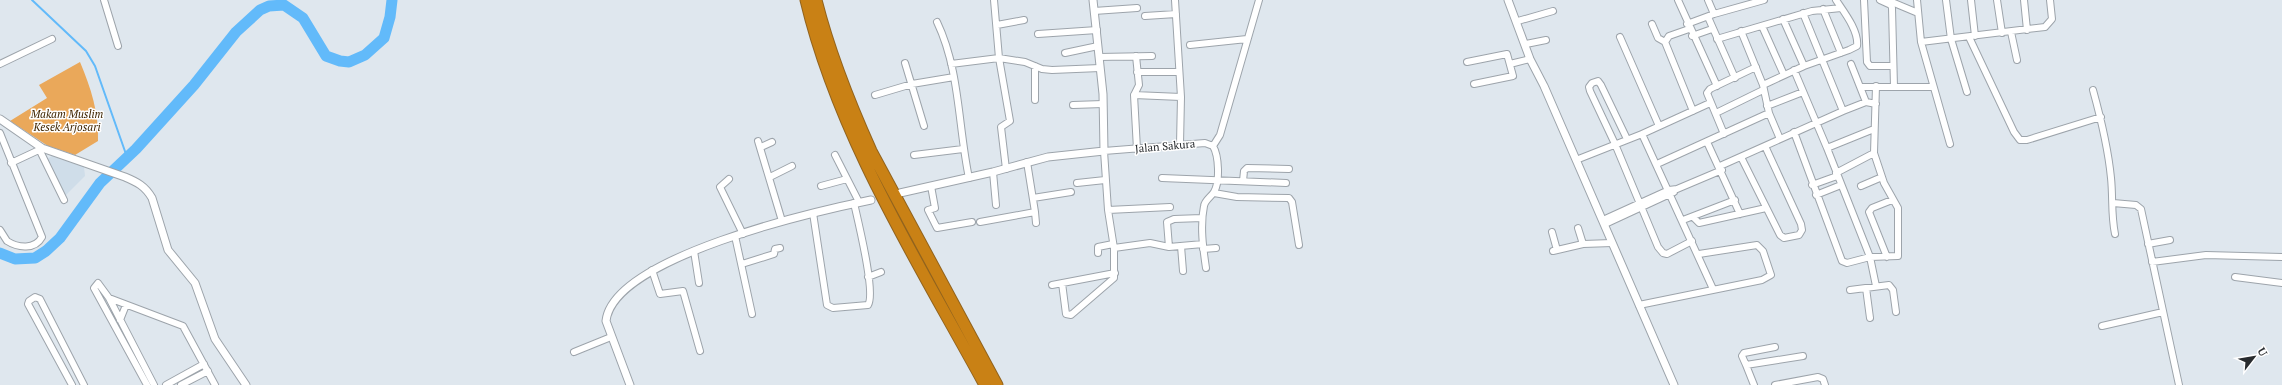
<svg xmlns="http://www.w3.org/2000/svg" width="2282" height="385" font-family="'PT Serif',serif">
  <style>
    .built { fill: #cfdde9 }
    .green { fill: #eaa85a }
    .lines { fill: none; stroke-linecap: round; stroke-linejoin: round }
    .stream { stroke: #62bafa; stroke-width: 2 }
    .river { stroke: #62bafa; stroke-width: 11 }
    .minor-casing { stroke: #9da4ab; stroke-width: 8 }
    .tertiary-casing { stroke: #9da4ab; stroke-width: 9 }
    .motorway-casing { stroke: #91631e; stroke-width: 13 }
    .minor { stroke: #fff; stroke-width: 6 }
    .tertiary { stroke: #fff; stroke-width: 7 }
    .motorway { stroke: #c98115; stroke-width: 11 }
    .labels { text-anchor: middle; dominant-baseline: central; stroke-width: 3; stroke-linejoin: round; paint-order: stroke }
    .park-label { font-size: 11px; font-style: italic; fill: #3f2501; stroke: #fff }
    .street-label { font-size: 11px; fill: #282b2e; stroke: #fff }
  </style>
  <rect width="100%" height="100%" fill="#dfe7ee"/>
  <!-- built -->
  <path class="built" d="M 52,156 L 84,167 L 85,176 L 65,196 L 47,159 Z"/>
  <!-- green -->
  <path class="green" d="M 80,62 C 91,88 99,113 98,141 L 75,155 L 48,146 L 10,121 L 47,98 L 39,85 Z"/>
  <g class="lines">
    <!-- stream -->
    <path class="stream" d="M 32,0 L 86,51 L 95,66 L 127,157"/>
    <!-- river -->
    <path class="river" d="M 0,253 L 15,259 L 35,258 L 46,251 L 60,238 L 100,183 L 136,149 L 194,85 L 236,32 L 260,10 L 269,6 L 284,5 L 303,18 L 326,56 L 340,61 L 349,62 L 365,55 L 384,38 L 390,17 L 392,0"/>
    <defs>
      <path id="minor" d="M 104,0 L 118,46
        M 994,0 L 999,58 L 1010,121 L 1001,127 L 1006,169
        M 1175,0 L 1181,97 L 1180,144
        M 1678,0 L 1717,86
        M 1708,0 L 1714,14
        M 1864,0 L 1867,62 L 1870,66 L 1893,66
        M 1880,0 L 1891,5 L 1892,8 L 1894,87
        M 1887,0 L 1918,13
        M 1917,0 L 1921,42 L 1950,144
        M 1946,0 L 1951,39 L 1967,92
        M 1971,0 L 1975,36
        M 1997,0 L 2002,33
        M 2024,0 L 2027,30
        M 1823,9 L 1841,53
        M 1094,11 L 1137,8
        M 1803,13 L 1843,111
        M 1145,16 L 1176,14
        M 1708,17 L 1735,78
        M 1783,19 L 1804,66
        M 1518,21 L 1553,11
        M 937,22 C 960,70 958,126 969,178
        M 1652,24 L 1658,38 L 1665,42
        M 1687,24 L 1714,14 L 1764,0
        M 997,25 L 1024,20
        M 1762,26 L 1784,75
        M 1689,29 L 1669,36 L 1665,42 L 1693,111
        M 1741,31 L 1763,85 L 1769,113 L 1780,139
        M 2011,32 L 2017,60
        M 1038,34 L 1097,30
        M 1692,36 L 1712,29
        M 1620,37 L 1659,126
        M 1969,37 L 2014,132 L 2020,140 L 2027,140 L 2101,117
        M 1717,39 L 1812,11 L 1841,8
        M 1921,42 L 2045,27 L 2052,19 L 2050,0
        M 1526,44 L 1546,40
        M 1190,45 L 1247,39
        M 1065,53 L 1098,46
        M 1136,56 L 1139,85 L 1134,95 L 1137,149
        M 1099,57 L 1152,56
        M 1467,62 L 1507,54 L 1513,76 L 1474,84
        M 905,63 L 924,126
        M 0,64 L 52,39
        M 951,64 L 999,58 L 1025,62 L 1042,69 L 1052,70 L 1100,68
        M 1510,64 L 1530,59
        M 1851,64 L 1866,102
        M 1035,66 L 1035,100
        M 1794,70 L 1827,148 L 1870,257 L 1876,286
        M 1137,72 L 1179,72
        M 1763,85 L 1804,66 L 1849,50 L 1857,46 C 1859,31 1844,12 1836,0
        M 1862,87 L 1933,87
        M 2093,90 C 2101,119 2108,147 2111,178 C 2113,197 2111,215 2115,234
        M 875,95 L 912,84 L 954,77
        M 1134,95 L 1181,97
        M 1073,105 L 1103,104
        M 1767,106 L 1803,92
        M 1716,113 L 1763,90
        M 1794,132 L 1842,261 L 1847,263 L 1870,257 L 1898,256 L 1898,208 L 1884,183 L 1874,153 L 1876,86
        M 0,133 L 42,237 C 35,250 18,248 7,241 L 0,230
        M 1642,134 L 1713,289
        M 1724,134 L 1707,93 L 1710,89 L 1756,67
        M 1627,139 L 1601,85 L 1598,81 L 1592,83 L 1589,87 L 1590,91 L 1615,144 L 1658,247 L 1663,253 L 1667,254 L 1692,241
        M 758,141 L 782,221
        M 1707,142 L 1740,214
        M 1213,146 L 1220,135 L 1259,0
        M 761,147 L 772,142
        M 1827,148 L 1874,129
        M 40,151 L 64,200
        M 835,155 L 859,202
        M 914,155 L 963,149
        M 1741,157 L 1780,235 L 1784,238 L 1799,235 L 1802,230 L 1801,224 L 1765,146
        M 1576,160 L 1642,134 L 1710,103
        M 11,163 L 41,149
        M 1657,164 L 1769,113
        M 1720,166 L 1843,111 L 1866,102 L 1876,104
        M 993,172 L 996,205
        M 1836,173 L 1874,153
        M 770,177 L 792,166
        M 1162,178 L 1286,183
        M 729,179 L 720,187 L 743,234
        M 1243,181 L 1244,171 L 1247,168 L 1289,169
        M 1077,183 L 1105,180
        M 1812,185 L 1837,176
        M 821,186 L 847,179
        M 931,186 L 935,208 L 928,210 L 937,228 L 972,222
        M 1861,186 L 1882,177
        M 1214,193 L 1237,197 L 1289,198 L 1292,202 L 1299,245
        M 1816,195 L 1841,185
        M 1033,198 L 1071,192
        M 2113,203 L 2136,205 L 2141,209 L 2179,385
        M 1108,210 L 1170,207
        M 1035,212 L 1036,223
        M 813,213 L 827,305 L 833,308 L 868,305 C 876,293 858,221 854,203
        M 1693,217 L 1699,223 L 1766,208
        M 1603,220 L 1669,190 L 1677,189 L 1722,170
        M 1683,220 L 1735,200
        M 980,222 L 1035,212 L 1027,162
        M 1605,224 L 1674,192
        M 1578,228 L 1583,244
        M 1552,232 L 1557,250
        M 735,236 L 752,314
        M 2148,244 L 2170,240
        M 1181,246 L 1183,271
        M 1169,247 L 1167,222 L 1174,219 L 1202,218
        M 1114,248 L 1150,243 L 1169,247 L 1203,244
        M 1203,249 L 1216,248
        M 694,251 L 699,283
        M 1553,251 L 1583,244 L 1612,243
        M 1098,253 L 1098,247 L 1113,244
        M 1887,257 L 1869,212 L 1872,208 L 1892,200
        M 2152,262 L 2206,255 L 2282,257
        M 742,264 L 774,254 L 775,249 L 780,248
        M 652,270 L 660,294 L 683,291 L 700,351
        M 868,277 L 881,272
        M 2235,277 L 2282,283
        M 1062,283 L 1066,314 L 1071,315 L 1114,278 L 1114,248 L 1108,210 L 1104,151 L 1205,143 L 1213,146 C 1219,156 1220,182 1214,192 C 1211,197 1205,200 1204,206 C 1200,226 1203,248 1206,268
        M 1052,285 L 1115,273
        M 1866,288 L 1870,318
        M 1850,290 L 1889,285 L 1893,290 L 1896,312
        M 109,298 L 183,326 L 215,385
        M 1639,305 L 1762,280 L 1771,275 L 1763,251 L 1757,245 L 1699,254
        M 120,320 L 126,305
        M 2102,326 L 2163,312
        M 574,352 L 611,337
        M 1746,365 L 1742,356 L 1744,353 L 1775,347
        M 72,385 L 28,304 L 29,301 L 35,297 L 40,299 L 84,385
        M 147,385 L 94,288 L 98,283 L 109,298 L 154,385
        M 166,385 L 204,364
        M 181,385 L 208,371
        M 1754,385 L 1746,365 L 1803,356
        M 1775,385 L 1818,377 L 1823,379 L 1825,385"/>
      <path id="tertiary" d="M 1508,0 L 1530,59 L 1544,86 L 1674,385
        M 0,119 L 42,148 L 125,177 C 137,182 145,186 152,198 L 168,250 L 195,283 L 215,339 L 246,385
        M 900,193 L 993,172 L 1048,157 L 1104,151 L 1103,94 L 1093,0
        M 630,385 L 606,321 C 613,257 817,211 871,200"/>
      <path id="motorway" d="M 806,0 C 839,138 918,262 985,385
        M 816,0 C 829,52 849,102 871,151 L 997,385"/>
    </defs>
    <!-- minor casing -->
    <use href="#minor" class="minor-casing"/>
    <!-- tertiary casing -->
    <use href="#tertiary" class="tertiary-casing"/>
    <!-- motorway casing -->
    <use href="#motorway" class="motorway-casing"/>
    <!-- minor -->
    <use href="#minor" class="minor"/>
    <!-- tertiary -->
    <use href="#tertiary" class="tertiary"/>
    <!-- motorway -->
    <use href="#motorway" class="motorway"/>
  </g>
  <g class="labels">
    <!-- park labels -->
    <g class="park-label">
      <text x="67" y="114">Makam Muslim<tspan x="67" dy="13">Kesek Arjosari</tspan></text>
    </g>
    <!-- street labels -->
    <g class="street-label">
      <text transform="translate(1165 146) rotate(-5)">Jalan Sakura</text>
    </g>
  </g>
  <!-- north arrow -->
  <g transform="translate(2254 357) rotate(59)" stroke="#ffffff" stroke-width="3" paint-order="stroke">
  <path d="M0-3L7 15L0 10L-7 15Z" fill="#282b2e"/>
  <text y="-6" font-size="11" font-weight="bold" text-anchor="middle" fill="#282b2e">U</text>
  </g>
</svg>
